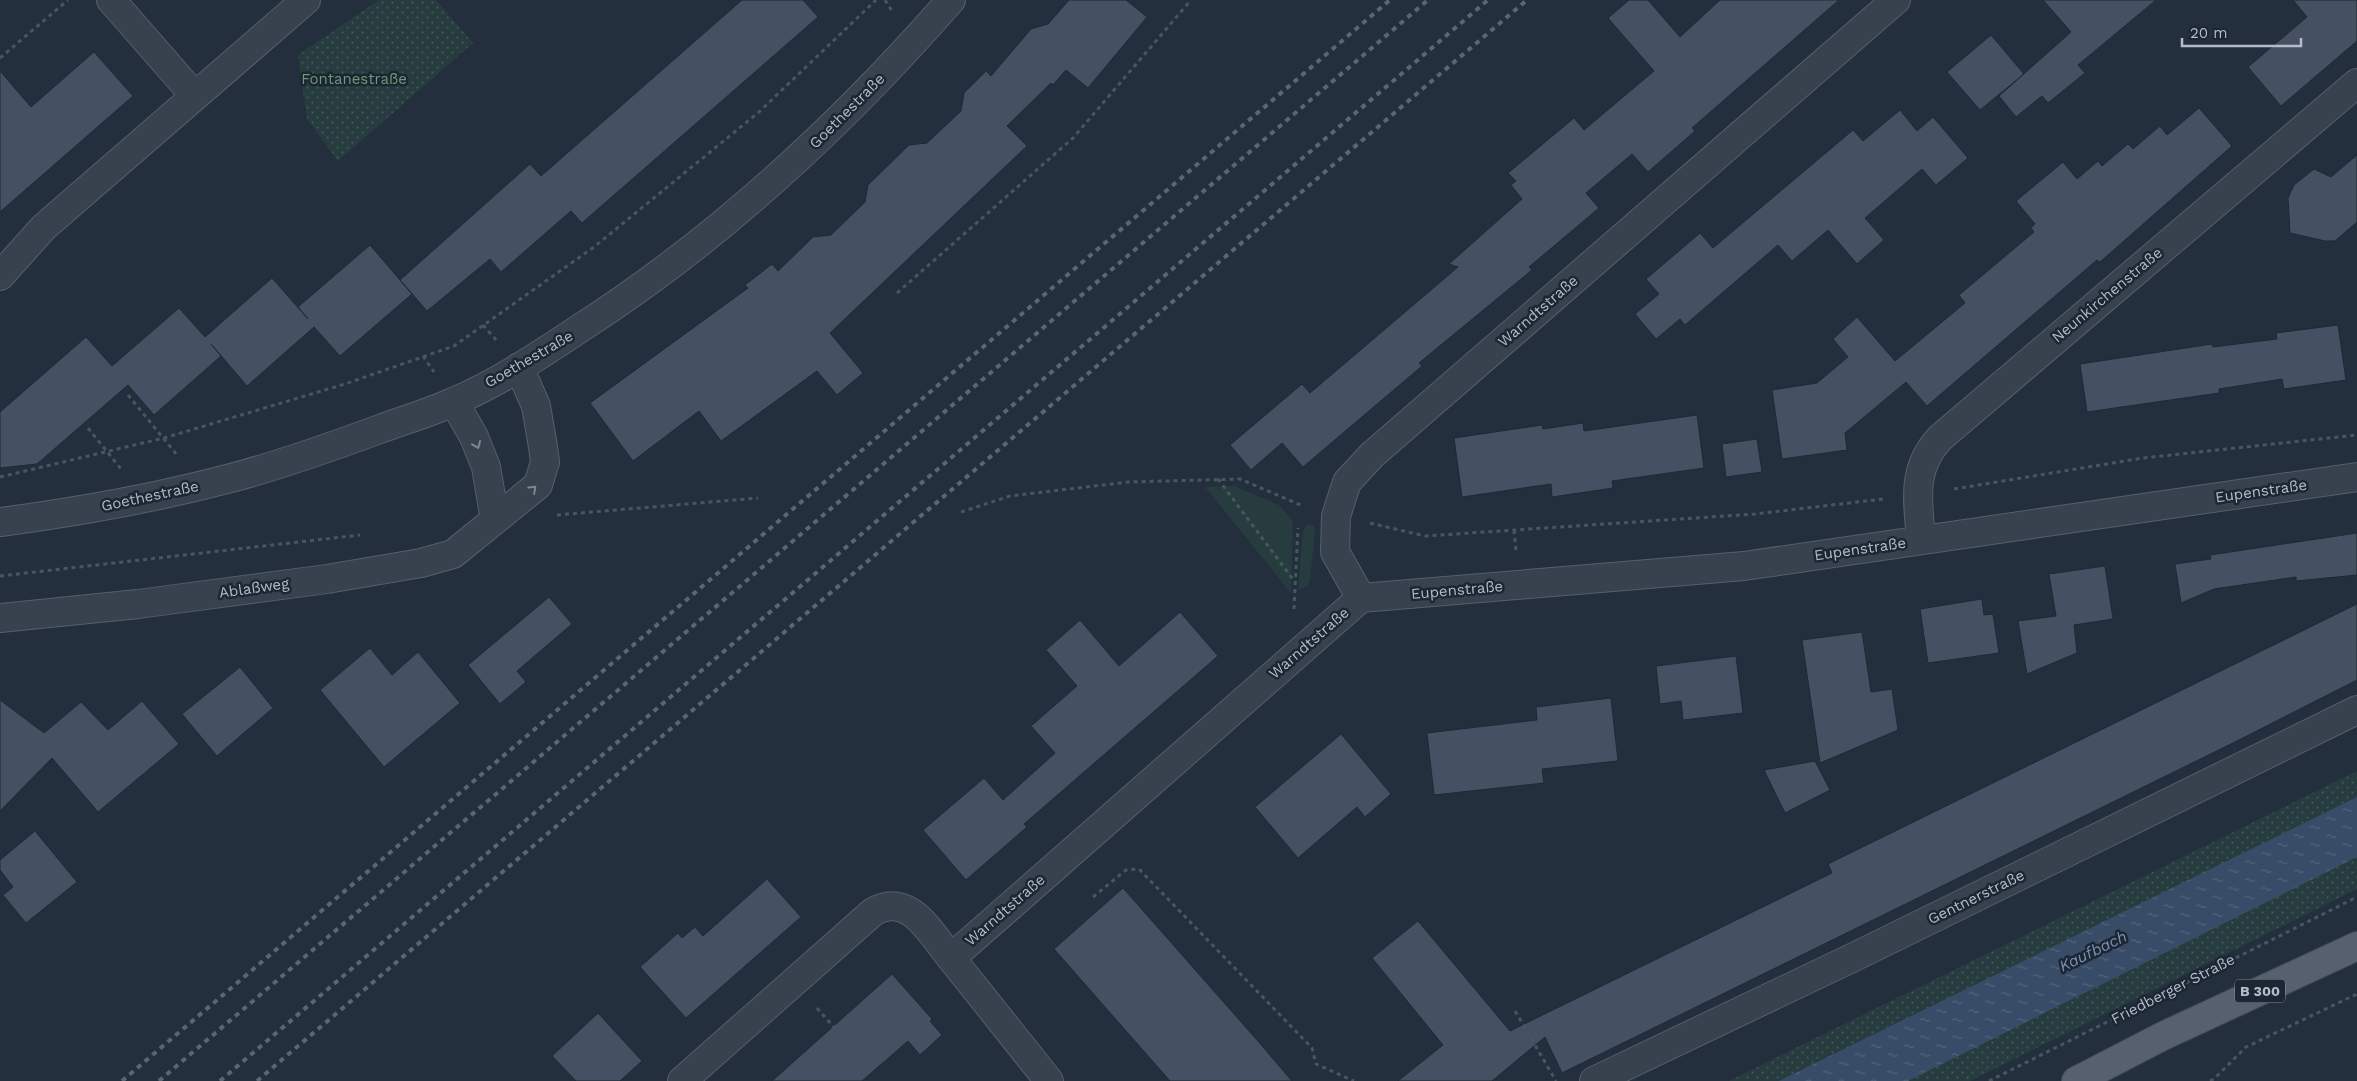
<svg xmlns="http://www.w3.org/2000/svg" width="2357" height="1081" font-family="'Work Sans',sans-serif">
  <style>
    .grass { fill: #263c3f }
    .park { fill: url(#park-dots) }
    .water { fill: url(#water-ripples) }
    .building { fill: #455162; stroke: #1f2835 }
    .lines { fill: none; stroke-linecap: round; stroke-linejoin: round }
    .minor-casing { stroke: #565f6c; stroke-width: 30 }
    .primary-casing { stroke: #414a57; stroke-width: 30 }
    .path { stroke: #44595c; stroke-width: 3; stroke-dasharray: 4 4; stroke-linecap: butt }
    .minor { stroke: #38414e; stroke-width: 28 }
    .primary { stroke: #56606e; stroke-width: 28 }
    .rail { stroke: #5a6575; stroke-width: 4; stroke-dasharray: 5 5; stroke-linecap: butt }
    .oneway { stroke: #7c8592 }
    .labels { text-anchor: middle; dominant-baseline: central; stroke-width: 5; stroke-linejoin: round; paint-order: stroke }
    .shield { fill: #1d2633; stroke: #878f9c; stroke-width: 1 }
    .shield-label { font-size: 14px; font-weight: bold; fill: #b4bcc9 }
    .park-label { font-size: 15px; fill: #6b9a76; stroke: #1d2633 }
    .street-label { font-size: 15px; fill: #b4bcc9; stroke: #1d2633 }
    .water-label { font-size: 16px; font-style: italic; fill: #7c92b1; stroke: #1d2633 }
  </style>
  <defs>
    <pattern id="park-dots" width="8" height="8" patternUnits="userSpaceOnUse" patternTransform="scale(1.25)"><rect width="8" height="8" fill="#263c3f"/><path d="M2 2h.1M6 6h.1" fill="none" stroke="#435659" stroke-width="1.8" stroke-linecap="round"/></pattern>
    <pattern id="water-ripples" width="26" height="14" patternUnits="userSpaceOnUse" patternTransform="scale(1.25)"><rect width="26" height="14" fill="#394c67"/><path d="M2 4q2-2 4 0t4 0M15 11q2-2 4 0t4 0" fill="none" stroke="#53647b"/></pattern>
  </defs>
  <rect width="100%" height="100%" fill="#242f3e"/>
  <!-- grass -->
  <path class="grass" d="M 1234,486 L 1279,505 L 1293,521 L 1291,593 L 1205,487 Z
    M 1311,524 L 1314,527 L 1315,532 L 1310,581 L 1307,586 L 1298,590 L 1303,531 L 1307,525 Z"/>
  <!-- park -->
  <path class="park" d="M 379,0 L 436,0 L 473,43 L 338,161 L 307,119 L 298,55 Z
    M 2357,771 L 2357,889 L 1970,1081 L 1729,1081 Z"/>
  <!-- water -->
  <path class="water" d="M 2357,797 L 2357,857 L 1908,1081 L 1779,1081 Z"/>
  <!-- building -->
  <path class="building" d="M 742,0 L 803,0 L 818,17 L 582,223 L 571,211 L 501,272 L 490,259 L 427,311 L 400,280 L 530,164 L 541,176 Z
    M 1069,0 L 1126,0 L 1147,17 L 1088,88 L 1066,70 L 1053,85 L 1051,83 L 1007,126 L 1027,146 L 830,333 L 863,373 L 837,395 L 817,371 L 721,441 L 699,411 L 633,461 L 590,403 L 748,288 L 745,285 L 772,264 L 778,271 L 813,237 L 831,235 L 865,202 L 868,185 L 909,145 L 927,143 L 961,111 L 964,93 L 986,71 L 991,76 L 1031,29 L 1048,24 Z
    M 1629,0 L 1648,0 L 1680,37 L 1720,0 L 1839,0 L 1692,128 L 1695,131 L 1648,172 L 1632,154 L 1586,193 L 1599,208 L 1529,267 L 1532,270 L 1419,363 L 1422,366 L 1303,467 L 1282,443 L 1251,470 L 1230,445 L 1302,384 L 1310,393 L 1458,267 L 1449,264 L 1522,199 L 1511,185 L 1516,181 L 1508,173 L 1574,118 L 1584,130 L 1654,71 L 1608,18 Z
    M 2043,0 L 2156,0 L 2078,65 L 2085,73 L 2048,103 L 2042,96 L 2016,117 L 1999,96 L 2071,32 Z
    M 2293,0 L 2357,0 L 2357,41 L 2281,106 L 2248,67 L 2307,17 Z
    M 1991,35 L 2024,74 L 1980,110 L 1947,72 Z
    M 94,52 L 133,96 L 0,212 L 0,71 L 31,107 Z
    M 2199,108 L 2232,146 L 2100,262 L 2097,260 L 1927,406 L 1906,382 L 1845,433 L 1847,450 L 1782,459 L 1772,390 L 1817,383 L 1848,357 L 1833,339 L 1857,317 L 1895,361 L 1965,303 L 1959,295 L 2034,232 L 2031,228 L 2035,224 L 2016,201 L 2063,162 L 2077,179 L 2098,161 L 2102,166 L 2128,144 L 2133,149 L 2160,126 L 2167,135 Z
    M 1900,110 L 1917,131 L 1933,117 L 1968,158 L 1936,185 L 1922,169 L 1865,218 L 1884,240 L 1857,264 L 1828,230 L 1792,261 L 1778,245 L 1685,325 L 1680,319 L 1656,339 L 1635,314 L 1659,294 L 1646,279 L 1700,233 L 1713,248 L 1853,130 L 1863,141 Z
    M 2357,155 L 2357,222 L 2335,241 L 2325,241 L 2290,233 L 2288,198 L 2294,185 L 2314,169 L 2331,177 Z
    M 370,245 L 412,294 L 340,356 L 314,327 L 247,386 L 211,344 L 221,356 L 154,415 L 128,385 L 37,464 L 0,468 L 0,412 L 86,337 L 112,366 L 179,308 L 205,337 L 272,278 L 308,319 L 298,307 Z
    M 2338,325 L 2346,380 L 2284,389 L 2282,379 L 2219,389 L 2219,393 L 2087,412 L 2080,364 L 2212,344 L 2213,347 L 2277,339 L 2276,333 Z
    M 1697,415 L 1704,468 L 1612,481 L 1613,488 L 1552,497 L 1551,484 L 1462,497 L 1454,438 L 1542,425 L 1543,429 L 1583,423 L 1584,431 Z
    M 1757,439 L 1762,472 L 1726,477 L 1722,444 Z
    M 2357,533 L 2357,575 L 2296,581 L 2296,577 L 2214,589 L 2181,603 L 2175,564 L 2211,559 L 2210,555 Z
    M 2105,566 L 2113,619 L 2074,625 L 2077,653 L 2027,674 L 2018,621 L 2056,616 L 2049,574 Z
    M 549,597 L 572,624 L 517,671 L 526,682 L 500,704 L 468,665 Z
    M 1982,599 L 1984,615 L 1993,614 L 1999,653 L 1928,663 L 1920,609 Z
    M 2357,604 L 2357,680 L 2239,740 L 1562,1073 L 1545,1037 L 1492,1081 L 1398,1081 L 1443,1045 L 1372,958 L 1418,921 L 1510,1031 L 1832,873 L 1828,864 Z
    M 1180,612 L 1218,656 L 1024,824 L 1027,827 L 966,880 L 923,830 L 984,778 L 1003,800 L 1055,753 L 1031,726 L 1077,686 L 1046,650 L 1080,620 L 1119,666 Z
    M 1862,632 L 1871,692 L 1892,689 L 1898,730 L 1820,763 L 1802,640 Z
    M 370,648 L 392,675 L 418,652 L 460,703 L 384,767 L 320,690 Z
    M 1736,656 L 1743,713 L 1683,720 L 1681,701 L 1660,704 L 1656,666 Z
    M 240,667 L 273,708 L 217,756 L 182,714 Z
    M 1611,698 L 1618,761 L 1542,769 L 1544,783 L 1434,795 L 1427,733 L 1537,720 L 1536,707 Z
    M 0,700 L 44,733 L 81,702 L 108,730 L 142,701 L 179,744 L 98,812 L 52,758 L 0,811 Z
    M 1341,734 L 1391,794 L 1365,817 L 1357,807 L 1298,858 L 1255,807 Z
    M 1815,761 L 1830,790 L 1785,813 L 1764,770 Z
    M 35,831 L 77,882 L 26,923 L 3,895 L 13,887 L 0,870 L 0,860 Z
    M 767,879 L 801,917 L 686,1018 L 640,967 L 678,933 L 682,938 L 695,927 L 703,936 Z
    M 1123,888 L 1257,1040 L 1292,1081 L 1170,1081 L 1054,949 Z
    M 892,974 L 932,1019 L 930,1021 L 942,1035 L 920,1055 L 908,1041 L 862,1081 L 772,1081 Z
    M 598,1013 L 642,1061 L 620,1081 L 576,1081 L 552,1056 Z"/>
  <g class="lines">
    <defs>
      <path id="minor" d="M 111,0 L 194,95
        M 0,276 L 44,227 L 306,0
        M 454,402 L 474,437 L 486,467 L 495,520
        M 0,522 C 78,512 155,498 231,478 C 281,465 331,447 380,429 C 404,420 429,413 453,402 C 496,384 540,355 579,329 C 719,239 841,126 951,0
        M 1921,540 C 1918,501 1911,469 1940,438 L 2357,83
        M 1361,598 L 1744,566 L 2357,477
        M 0,618 L 138,604 L 327,579 L 421,563 L 453,554 L 538,485 L 545,462 L 543,447 L 536,406 L 519,367
        M 951,958 L 1049,1081
        M 682,1081 L 873,912 C 910,891 930,933 951,958 L 1361,598 L 1335,552 L 1336,516 L 1347,482 L 1372,455 L 1896,0
        M 1594,1081 L 1854,957 L 2357,710"/>
      <path id="primary" d="M 2076,1081 L 2163,1036 L 2357,946"/>
    </defs>
    <!-- minor casing -->
    <use href="#minor" class="minor-casing"/>
    <!-- primary casing -->
    <use href="#primary" class="primary-casing"/>
    <!-- path -->
    <path class="path" d="M 885,0 L 893,13
      M 0,58 L 68,0
      M 897,293 L 1073,138 L 1191,0
      M 483,325 L 497,341
      M 423,356 L 434,372
      M 128,395 L 177,455
      M 88,428 L 121,469
      M 0,477 L 164,438 L 345,384 L 454,346 L 594,247 L 759,112 L 876,0
      M 1218,479 L 1295,582
      M 1954,489 L 2143,458 L 2357,435
      M 961,512 L 1010,496 L 1128,482 L 1240,479 L 1303,506
      M 557,515 L 758,498
      M 1370,523 L 1425,536 L 1755,514 L 1883,499
      M 1514,530 L 1516,550
      M 0,576 L 360,535
      M 1294,609 L 1298,528
      M 1093,897 L 1126,870 L 1139,869 L 1312,1048 L 1316,1064 L 1354,1081
      M 2150,1001 L 2357,897
      M 817,1008 L 838,1032
      M 1515,1011 L 1556,1081
      M 1989,1081 L 2139,1006
      M 2210,1081 L 2215,1078 L 2246,1047 L 2357,994"/>
    <!-- minor -->
    <use href="#minor" class="minor"/>
    <!-- primary -->
    <use href="#primary" class="primary"/>
    <!-- rail -->
    <path class="rail" d="M 122,1081 L 1390,0
      M 159,1081 L 1428,0
      M 220,1081 L 1488,0
      M 257,1081 L 1527,0"/>
  </g>
  <!-- one-way arrows -->
  <defs><path id="oneway-chevron" d="M-2-3.5L2.5 0L-2 3.5" fill="none" stroke-width="1.6" stroke-linecap="round" stroke-linejoin="round" transform="scale(1.25)"/></defs>
  <g class="oneway">
    <use href="#oneway-chevron" transform="translate(477 445) rotate(68)"/>
    <use href="#oneway-chevron" transform="translate(533 489) rotate(-43)"/>
  </g>
  <g class="labels">
    <!-- shield labels -->
    <rect class="shield" x="2235" y="979.5" width="50" height="23" rx="4"/>
    <g class="shield-label">
      <text x="2260" y="991">B 300</text>
    </g>
    <!-- park labels -->
    <g class="park-label">
      <text x="354" y="79">Fontanestraße</text>
    </g>
    <!-- street labels -->
    <g class="street-label">
      <text transform="translate(847 111) rotate(-45)">Goethestraße</text>
      <text transform="translate(2107 295) rotate(-40)">Neunkirchenstraße</text>
      <text transform="translate(1538 311) rotate(-41)">Warndtstraße</text>
      <text transform="translate(529 359) rotate(-30)">Goethestraße</text>
      <text transform="translate(2261 491) rotate(-8)">Eupenstraße</text>
      <text transform="translate(150 496) rotate(-12)">Goethestraße</text>
      <text transform="translate(1860 549) rotate(-8)">Eupenstraße</text>
      <text transform="translate(254 588) rotate(-8)">Ablaßweg</text>
      <text transform="translate(1457 590) rotate(-5)">Eupenstraße</text>
      <text transform="translate(1309 643) rotate(-41)">Warndtstraße</text>
      <text transform="translate(1976 897) rotate(-26)">Gentnerstraße</text>
      <text transform="translate(1005 910) rotate(-41)">Warndtstraße</text>
      <text transform="translate(2173 989) rotate(-27)">Friedberger Straße</text>
    </g>
    <!-- water labels -->
    <g class="water-label">
      <text transform="translate(2093 951) rotate(-26)">Kaufbach</text>
    </g>
  </g>
  <!-- scale -->
  <path d="M2182 38v8h119v-8" fill="none" stroke="#b4bcc9" stroke-width="2.5"/>
  <text x="2190" y="38" font-size="15" fill="#b4bcc9" stroke="#1d2633" stroke-width="4" paint-order="stroke">20 m</text>
</svg>
